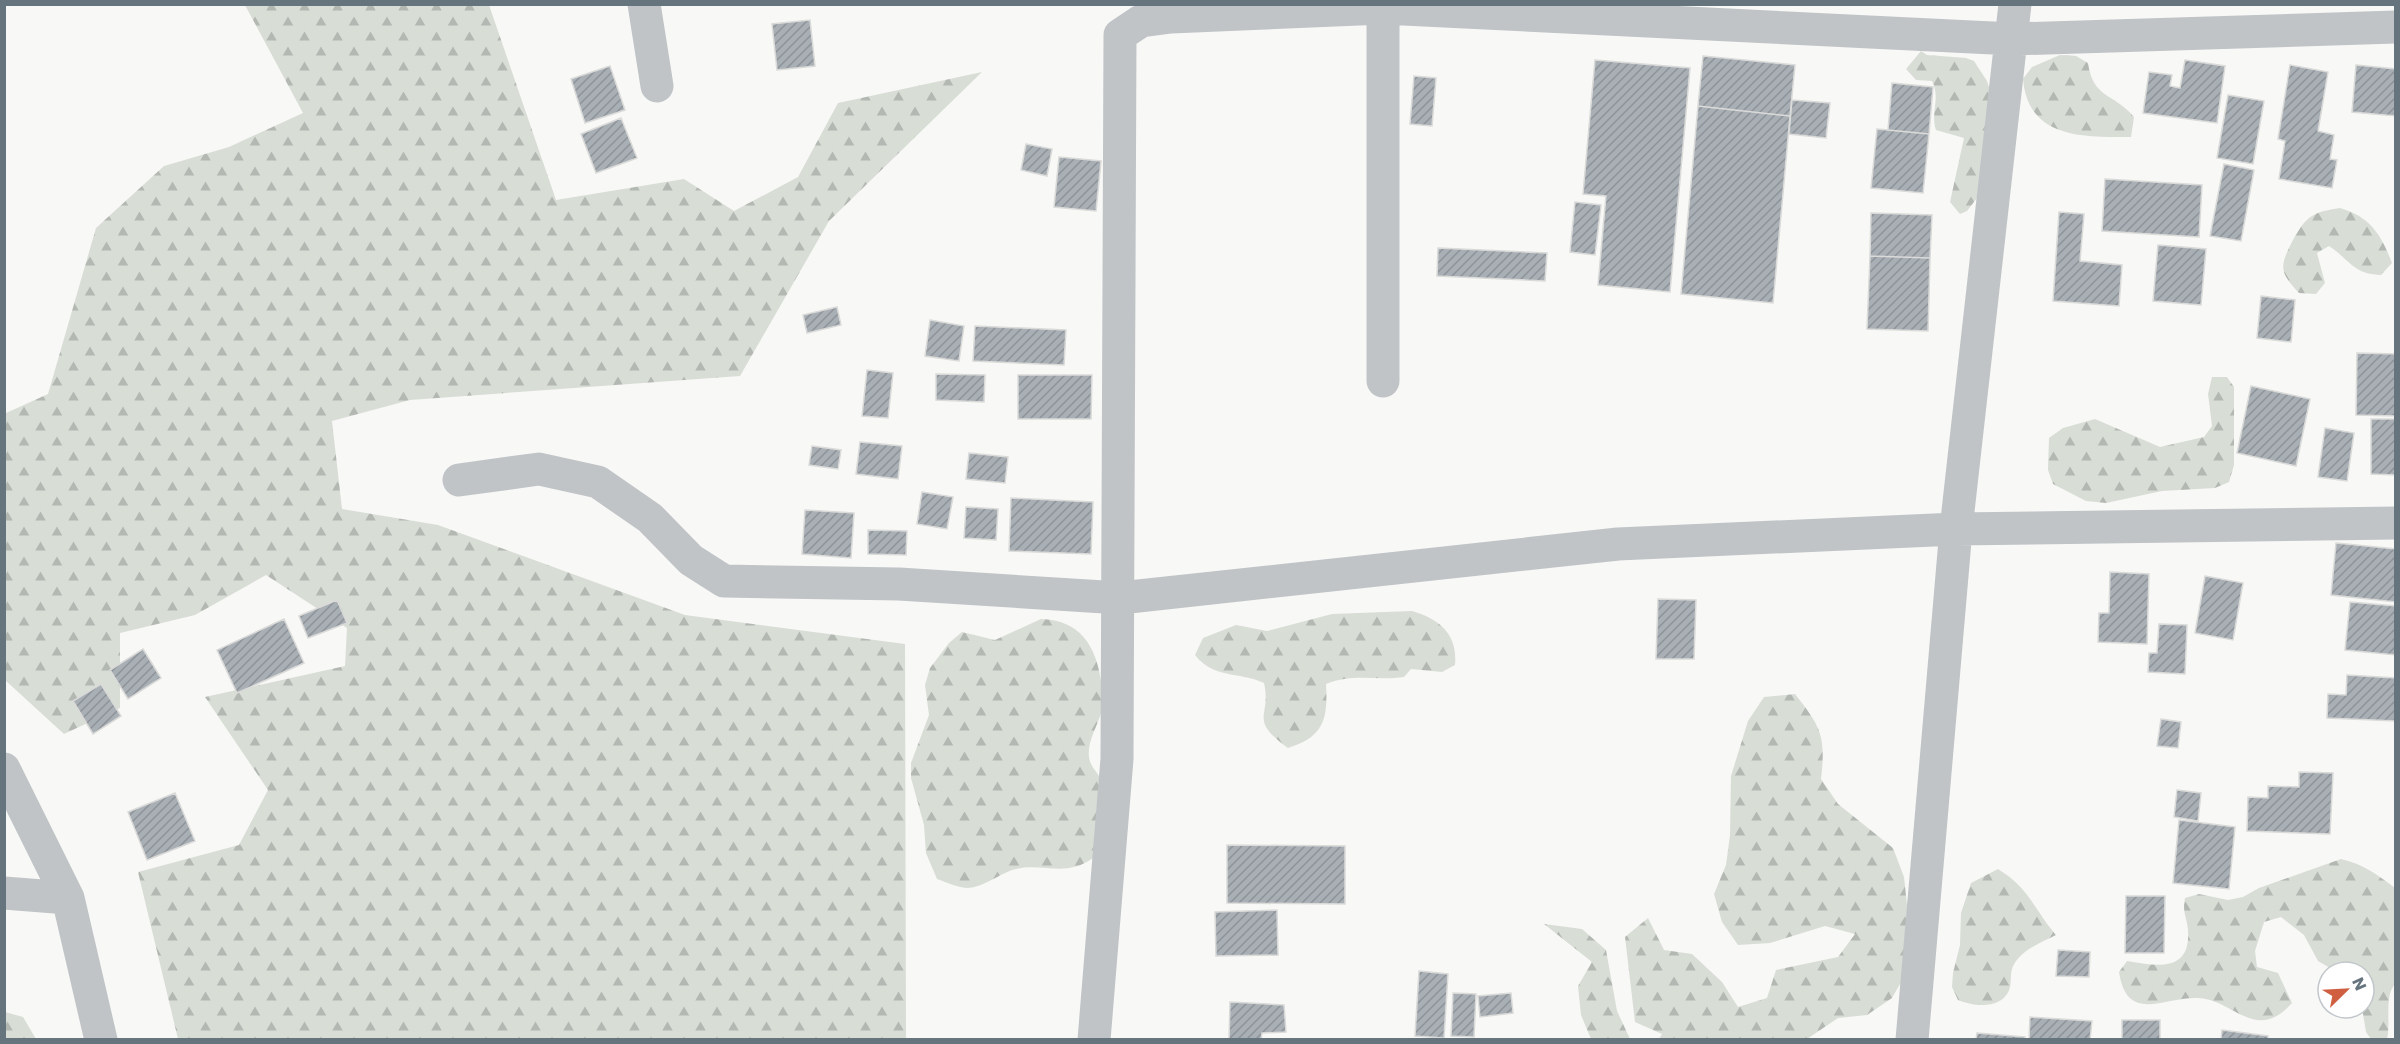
<svg xmlns="http://www.w3.org/2000/svg" width="2400" height="1044" font-family="Poppins,sans-serif">
  <style>
    .forest { fill: url(#forest-firs) }
    .building { fill: url(#building-hatch); stroke: #dadad9; stroke-width: 1.5 }
    .lines { fill: none; stroke-linecap: round; stroke-linejoin: round }
    .minor { stroke: #c0c4c7; stroke-width: 33 }
  </style>
  <defs>
    <pattern id="forest-firs" width="22" height="20" patternUnits="userSpaceOnUse" patternTransform="scale(1.5)"><rect width="22" height="20" fill="#d8ddd6"/><path d="M5 1l3.5 6h-7zM16 11l3.5 6h-7z" fill="#b3b8b3"/></pattern>
    <pattern id="building-hatch" width="6" height="6" patternUnits="userSpaceOnUse" patternTransform="scale(1.5)"><rect width="6" height="6" fill="#a8afb5"/><path d="M-1 1l2-2M0 6l6-6M5 7l2-2" fill="none" stroke="#8d9398"/></pattern>
  </defs>
  <rect width="100%" height="100%" fill="#f8f8f6"/>
  <!-- forest -->
  <path class="forest" d="M 245,5 L 489,5 L 556,200 L 684,179 L 734,211 L 798,177 L 838,103 L 982,72 L 829,221 L 740,376 L 410,400 L 332,421 L 342,509 L 438,525 L 685,615 L 905,644 L 906,1039 L 178,1039 L 138,872 L 239,845 L 268,790 L 205,697 L 345,666 L 347,628 L 266,575 L 195,615 L 120,633 L 120,708 L 64,734 L 5,680 L 4,414 L 48,394 L 96,228 L 164,166 L 229,147 L 303,113 Z
    M 1921,51 L 1927,55 L 1966,58 L 1974,61 L 1987,81 L 1990,90 L 1977,198 L 1967,211 L 1960,214 L 1950,202 L 1964,138 L 1936,130 C 1930,113 1941,98 1932,81 L 1916,80 L 1906,69 Z
    M 2060,55 L 2076,56 L 2088,63 C 2093,99 2114,93 2134,117 L 2131,137 C 2084,137 2028,139 2023,79 L 2032,67 Z
    M 2340,208 C 2371,217 2381,235 2392,263 L 2381,275 C 2353,274 2350,260 2329,246 L 2317,253 L 2325,283 L 2316,294 L 2299,293 C 2278,271 2280,266 2293,240 C 2306,216 2313,212 2340,208 Z
    M 2212,377 L 2227,377 L 2234,387 L 2234,465 L 2229,482 L 2215,488 L 2162,491 L 2106,503 L 2086,501 L 2053,484 L 2048,470 L 2049,438 L 2063,428 L 2095,419 L 2160,447 L 2204,437 L 2212,426 L 2208,394 Z
    M 1412,611 C 1439,619 1458,634 1455,665 L 1442,672 L 1411,669 L 1404,677 C 1377,681 1353,673 1326,684 C 1328,719 1324,737 1288,748 C 1247,718 1272,718 1264,683 C 1237,671 1214,679 1195,655 L 1203,638 L 1236,625 L 1267,631 L 1332,614 Z
    M 1041,619 C 1080,620 1096,646 1101,681 C 1103,692 1104,702 1101,713 C 1097,727 1087,742 1089,757 C 1090,768 1102,776 1103,785 C 1106,800 1096,841 1093,858 C 1064,879 1042,861 1012,870 C 998,875 983,887 968,888 C 959,888 946,882 937,879 L 926,853 L 924,825 L 911,778 L 911,763 L 929,715 L 925,685 L 930,668 L 949,643 L 962,632 L 995,640 Z
    M 1795,694 C 1821,727 1826,736 1821,779 L 1838,804 L 1893,848 L 1904,877 L 1911,942 L 1907,972 L 1892,998 L 1867,1015 L 1838,1018 L 1807,1039 L 1659,1039 L 1662,1034 L 1635,1022 L 1625,937 L 1648,918 L 1664,950 L 1692,954 L 1722,982 L 1738,1007 L 1767,998 L 1776,970 L 1838,957 L 1855,934 L 1825,926 L 1770,943 L 1738,945 L 1722,922 L 1714,894 L 1726,865 L 1730,835 L 1731,776 L 1748,721 L 1764,697 Z
    M 2341,859 C 2363,864 2378,875 2395,888 L 2395,984 C 2384,996 2391,1023 2387,1039 L 2371,1039 L 2366,1032 L 2362,1008 L 2364,1008 L 2364,972 L 2337,972 L 2318,961 L 2304,935 L 2281,917 L 2264,922 L 2255,951 L 2257,967 L 2278,973 L 2292,1003 C 2255,1044 2234,999 2197,998 C 2163,997 2127,1024 2119,972 L 2127,961 C 2156,966 2191,973 2188,930 C 2187,917 2182,913 2185,898 L 2199,894 L 2228,900 L 2243,897 L 2259,888 Z
    M 1998,869 C 2029,888 2034,909 2056,935 C 2042,942 2026,948 2016,961 C 2009,971 2012,976 2010,987 C 2004,1010 1974,1007 1958,1000 L 1952,987 L 1953,973 L 1960,945 L 1961,913 L 1971,883 Z
    M 1544,924 L 1582,929 L 1606,950 L 1617,1011 L 1630,1039 L 1591,1039 L 1581,1015 L 1578,986 L 1592,962 Z
    M 5,1012 L 23,1017 L 36,1039 L 5,1039 Z"/>
  <!-- building -->
  <path class="building" d="M 810,20 L 815,66 L 777,70 L 772,24 Z
    M 1703,56 L 1795,65 L 1790,116 L 1698,106 Z
    M 1595,60 L 1690,68 L 1670,292 L 1598,285 L 1606,196 L 1583,194 Z
    M 2185,60 L 2225,66 L 2217,123 L 2143,113 L 2149,72 L 2172,75 L 2170,86 L 2180,88 Z
    M 2290,65 L 2328,72 L 2318,131 L 2334,135 L 2330,159 L 2337,160 L 2332,188 L 2279,179 L 2285,141 L 2278,139 Z
    M 2356,65 L 2396,69 L 2396,116 L 2352,112 Z
    M 610,66 L 625,110 L 585,123 L 571,79 Z
    M 1414,76 L 1436,78 L 1432,126 L 1410,124 Z
    M 1892,83 L 1933,87 L 1929,134 L 1888,130 Z
    M 2228,95 L 2264,101 L 2253,164 L 2217,158 Z
    M 1792,100 L 1830,103 L 1826,138 L 1789,134 Z
    M 1698,106 L 1790,116 L 1773,303 L 1681,294 Z
    M 621,118 L 637,158 L 596,173 L 581,134 Z
    M 1877,129 L 1929,134 L 1923,193 L 1871,188 Z
    M 1026,144 L 1052,149 L 1047,176 L 1021,170 Z
    M 1059,157 L 1101,161 L 1096,211 L 1054,207 Z
    M 2224,164 L 2254,170 L 2241,241 L 2210,236 Z
    M 2105,179 L 2202,185 L 2199,237 L 2102,231 Z
    M 1575,202 L 1601,205 L 1595,255 L 1570,252 Z
    M 2059,212 L 2084,214 L 2080,261 L 2122,265 L 2119,306 L 2053,301 Z
    M 1871,213 L 1932,215 L 1930,258 L 1870,256 Z
    M 2158,245 L 2206,249 L 2201,305 L 2153,301 Z
    M 1438,248 L 1547,253 L 1545,281 L 1437,276 Z
    M 1870,256 L 1930,258 L 1928,331 L 1867,329 Z
    M 2261,296 L 2295,300 L 2291,342 L 2257,338 Z
    M 837,307 L 841,325 L 807,333 L 803,315 Z
    M 930,320 L 964,326 L 959,361 L 925,356 Z
    M 975,326 L 1066,330 L 1064,365 L 973,361 Z
    M 2357,353 L 2396,354 L 2396,416 L 2356,415 Z
    M 867,370 L 893,373 L 888,418 L 862,416 Z
    M 936,374 L 985,375 L 984,402 L 936,400 Z
    M 1018,375 L 1092,375 L 1091,419 L 1018,419 Z
    M 2251,386 L 2310,399 L 2296,466 L 2237,453 Z
    M 2371,419 L 2396,419 L 2396,475 L 2371,474 Z
    M 2325,428 L 2354,433 L 2347,481 L 2318,477 Z
    M 860,442 L 902,446 L 898,479 L 856,474 Z
    M 812,446 L 841,450 L 838,469 L 809,465 Z
    M 969,453 L 1008,457 L 1005,483 L 966,479 Z
    M 922,492 L 953,497 L 947,529 L 917,524 Z
    M 1011,498 L 1093,502 L 1091,554 L 1009,551 Z
    M 966,507 L 998,509 L 996,540 L 964,538 Z
    M 805,510 L 854,513 L 851,558 L 802,554 Z
    M 868,530 L 907,531 L 906,555 L 868,554 Z
    M 2336,543 L 2396,549 L 2396,602 L 2331,595 Z
    M 2110,572 L 2149,574 L 2147,644 L 2098,642 L 2099,613 L 2109,613 Z
    M 2205,576 L 2243,583 L 2233,640 L 2195,633 Z
    M 1658,599 L 1696,600 L 1694,659 L 1656,659 Z
    M 337,600 L 347,623 L 308,638 L 299,616 Z
    M 2350,602 L 2396,606 L 2396,655 L 2345,650 Z
    M 284,619 L 304,663 L 237,693 L 217,650 Z
    M 2159,624 L 2187,625 L 2185,674 L 2148,672 L 2149,653 L 2157,653 Z
    M 143,649 L 161,678 L 128,699 L 110,670 Z
    M 2347,675 L 2396,678 L 2396,721 L 2327,718 L 2328,694 L 2346,695 Z
    M 101,684 L 121,716 L 93,734 L 73,701 Z
    M 2161,719 L 2181,722 L 2178,748 L 2157,746 Z
    M 2299,772 L 2333,773 L 2330,834 L 2247,831 L 2248,797 L 2268,798 L 2268,786 L 2299,787 Z
    M 2177,790 L 2201,793 L 2198,821 L 2174,817 Z
    M 175,793 L 195,841 L 147,860 L 128,812 Z
    M 2179,820 L 2235,827 L 2229,889 L 2173,883 Z
    M 1227,845 L 1345,846 L 1345,904 L 1227,903 Z
    M 2126,896 L 2165,896 L 2164,953 L 2125,953 Z
    M 1277,910 L 1278,955 L 1216,956 L 1215,912 Z
    M 2058,950 L 2090,952 L 2089,977 L 2056,976 Z
    M 1419,971 L 1448,974 L 1444,1038 L 1415,1036 Z
    M 1453,993 L 1476,994 L 1474,1037 L 1451,1036 Z
    M 1511,993 L 1513,1013 L 1480,1017 L 1478,996 Z
    M 1230,1002 L 1284,1005 L 1286,1032 L 1262,1033 L 1261,1040 L 1229,1040 Z
    M 2030,1017 L 2092,1021 L 2090,1040 L 2029,1040 Z
    M 2122,1020 L 2160,1020 L 2160,1040 L 2122,1040 Z
    M 2222,1030 L 2268,1036 L 2268,1040 L 2221,1040 Z
    M 1977,1033 L 2025,1037 L 2025,1040 L 1976,1040 Z"/>
  <g class="lines">
    <!-- minor -->
    <path class="minor" d="M 644,4 L 657,86
      M 1383,8 L 1383,381
      M 459,480 L 539,469 L 598,482 L 650,518 L 691,560 L 724,581 L 899,584 L 1120,598 L 1618,544 L 1956,529 L 2396,523
      M 4,769 L 68,898 L 101,1040
      M 4,893 L 68,898
      M 1094,1040 L 1117,759 L 1120,35 L 1141,21 L 1171,17 L 1383,8 L 2013,39 L 2396,27
      M 1912,1040 L 1956,529 L 2015,4"/>
  </g>
  <!-- border -->
  <rect width="2400" height="1044" fill="none" stroke="#66747e" stroke-width="12"/>
  <!-- north arrow -->
  <g transform="translate(2346 990) rotate(66)"><circle r="28" fill="#ffffff" stroke="#c2c7cb" stroke-width="1.5"/>
  <path d="M0-4.5L10 22L0 15L-10 22Z" fill="#cf5f40"/>
  <text y="-9" font-size="16" font-weight="bold" text-anchor="middle" fill="#66747e">N</text>
  </g>
</svg>
